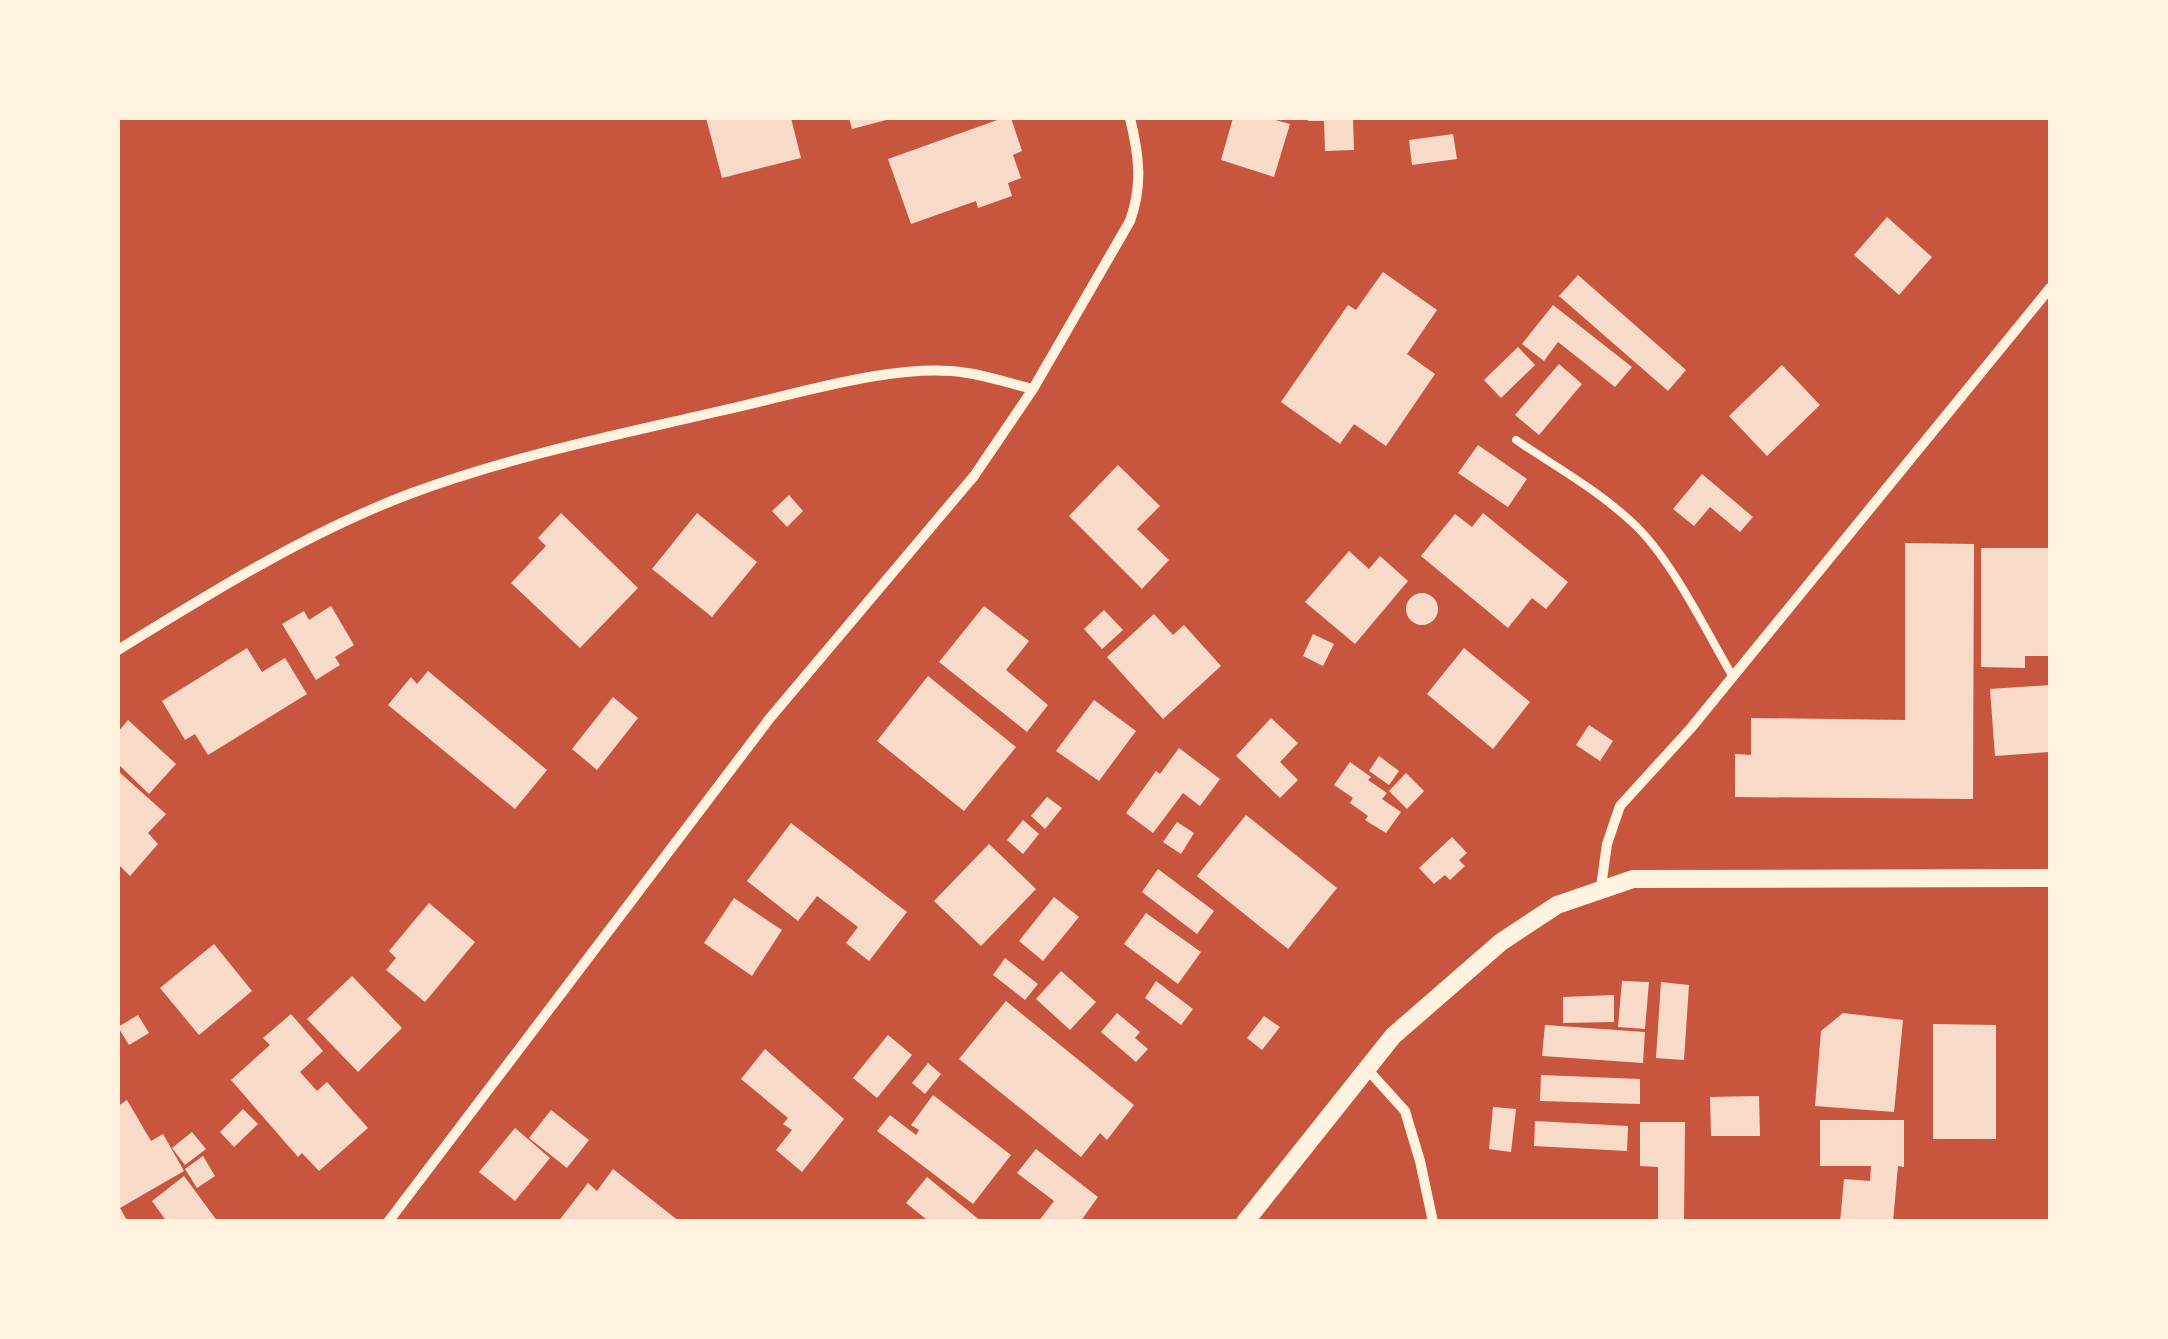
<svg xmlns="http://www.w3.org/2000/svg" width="2168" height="1339" font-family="Ubuntu,sans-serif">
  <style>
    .building { fill: #f7dbc8 }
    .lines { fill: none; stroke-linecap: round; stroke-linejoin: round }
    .service { stroke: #fff3e0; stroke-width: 8 }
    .minor { stroke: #fff3e0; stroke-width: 10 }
    .tertiary { stroke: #fff3e0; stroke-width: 18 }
  </style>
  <rect width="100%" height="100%" fill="#c8553d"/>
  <!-- building -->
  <path class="building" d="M 706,118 L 791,118 L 801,158 L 722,178 Z
    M 849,118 L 890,118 L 890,119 L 852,129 Z
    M 1003,118 L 1011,118 L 1022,151 L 1013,155 L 1021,178 L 1008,183 L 1012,196 L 978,208 L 976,201 L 911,224 L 888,159 Z
    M 1233,118 L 1268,118 L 1290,124 L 1274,177 L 1221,160 Z
    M 1308,118 L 1353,118 L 1354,150 L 1325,151 L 1324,121 L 1308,121 Z
    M 1453,134 L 1457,159 L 1412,165 L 1409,140 Z
    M 1887,217 L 1932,257 L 1899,295 L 1854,255 Z
    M 1383,272 L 1437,310 L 1407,354 L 1435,374 L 1386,446 L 1354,424 L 1340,444 L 1281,402 L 1348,305 L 1356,310 Z
    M 1578,275 L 1686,370 L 1668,391 L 1559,296 Z
    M 1553,305 L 1632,367 L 1615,387 L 1558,342 L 1544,361 L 1522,344 Z
    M 1518,347 L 1535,365 L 1501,398 L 1484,380 Z
    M 1559,364 L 1582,384 L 1539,435 L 1515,415 Z
    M 1782,365 L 1820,405 L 1767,456 L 1729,416 Z
    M 1478,445 L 1527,479 L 1508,507 L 1458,473 Z
    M 1118,465 L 1160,506 L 1137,529 L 1169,560 L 1142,589 L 1069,516 Z
    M 1702,474 L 1753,517 L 1740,532 L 1710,507 L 1694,526 L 1673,509 Z
    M 789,495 L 803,511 L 787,527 L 772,511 Z
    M 561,513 L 638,588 L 580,648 L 511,583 L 546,546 L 538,538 Z
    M 697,513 L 757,562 L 712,617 L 652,569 Z
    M 1483,513 L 1568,582 L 1546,609 L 1532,598 L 1508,628 L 1421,556 L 1455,514 L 1472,527 Z
    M 1905,543 L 1974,544 L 1973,799 L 1735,797 L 1735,754 L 1751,755 L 1751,718 L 1905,720 Z
    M 1981,548 L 2050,548 L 2050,656 L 2025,656 L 2025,668 L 1981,667 Z
    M 1349,551 L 1369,569 L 1380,556 L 1408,581 L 1355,644 L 1305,602 Z
    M1406 609a16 16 0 1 1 32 0a16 16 0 1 1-32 0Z
    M 331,606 L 354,645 L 335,657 L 340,665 L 316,680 L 282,624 L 304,611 L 309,620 Z
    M 984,606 L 1029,641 L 1006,670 L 1048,705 L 1027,732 L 939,662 Z
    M 1104,610 L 1123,630 L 1102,649 L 1084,629 Z
    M 1154,614 L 1173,635 L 1184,625 L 1221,666 L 1163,719 L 1107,657 Z
    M 1313,634 L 1334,644 L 1323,666 L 1303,656 Z
    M 247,648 L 262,672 L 285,658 L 307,694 L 208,755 L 195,734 L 185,740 L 162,701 Z
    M 1464,648 L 1530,702 L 1493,749 L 1427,694 Z
    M 428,671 L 547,770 L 515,809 L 388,705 L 411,677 L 417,684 Z
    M 928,676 L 1016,747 L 964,811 L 877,741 Z
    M 2050,685 L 2050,752 L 1995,756 L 1990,689 Z
    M 613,697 L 638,718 L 597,770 L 572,749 Z
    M 1094,700 L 1136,731 L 1099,781 L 1056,751 Z
    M 1271,718 L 1298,743 L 1280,762 L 1298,780 L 1280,798 L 1236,756 Z
    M 128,720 L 176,764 L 149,794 L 118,764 L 118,732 Z
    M 1589,725 L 1613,741 L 1600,761 L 1576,745 Z
    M 1179,748 L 1220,779 L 1200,806 L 1183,793 L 1153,833 L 1126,813 L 1156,771 L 1160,774 Z
    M 1379,756 L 1399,771 L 1389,785 L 1369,771 Z
    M 1350,762 L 1371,777 L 1368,780 L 1387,793 L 1382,799 L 1401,812 L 1386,833 L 1365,820 L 1368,816 L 1350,803 L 1353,798 L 1334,785 Z
    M 118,771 L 166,814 L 148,833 L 158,844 L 130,876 L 118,864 Z
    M 1406,773 L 1424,791 L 1407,809 L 1389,791 Z
    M 1047,797 L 1062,808 L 1045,829 L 1031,816 Z
    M 1246,815 L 1337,888 L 1288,949 L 1197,876 Z
    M 1023,820 L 1039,834 L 1023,854 L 1007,840 Z
    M 1177,822 L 1194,833 L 1181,854 L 1163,842 Z
    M 791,823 L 907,912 L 869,961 L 846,943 L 858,927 L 817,896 L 798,921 L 747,881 Z
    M 1452,837 L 1467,853 L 1459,860 L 1465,866 L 1450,880 L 1445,875 L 1434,884 L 1419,868 Z
    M 989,844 L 1036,889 L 981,946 L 934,901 Z
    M 1158,869 L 1214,911 L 1197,934 L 1142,892 Z
    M 1054,897 L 1079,917 L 1043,961 L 1019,941 Z
    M 734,898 L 782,930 L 752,976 L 704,943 Z
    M 429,903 L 475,942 L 425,1002 L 386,970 L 396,958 L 389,951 Z
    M 1146,913 L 1201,952 L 1178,984 L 1124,944 Z
    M 214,944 L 252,991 L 199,1035 L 160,988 Z
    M 1005,958 L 1038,984 L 1025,1000 L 993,975 Z
    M 1061,971 L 1096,1002 L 1070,1030 L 1036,999 Z
    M 352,976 L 402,1028 L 358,1072 L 307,1019 Z
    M 1156,981 L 1193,1009 L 1181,1025 L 1145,998 Z
    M 1622,981 L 1649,982 L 1645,1029 L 1618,1027 Z
    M 1661,982 L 1689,985 L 1684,1060 L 1656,1058 Z
    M 1614,995 L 1614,1022 L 1563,1023 L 1563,997 Z
    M 1006,1001 L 1134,1105 L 1107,1140 L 1100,1133 L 1081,1157 L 959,1059 Z
    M 1117,1013 L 1140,1032 L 1135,1038 L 1148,1049 L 1136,1062 L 1101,1032 Z
    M 1843,1013 L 1903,1020 L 1894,1112 L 1815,1106 L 1821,1031 Z
    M 291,1014 L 323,1051 L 300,1072 L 317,1091 L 327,1082 L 368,1128 L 319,1171 L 302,1153 L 298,1157 L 231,1080 L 270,1045 L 263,1038 Z
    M 138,1015 L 149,1033 L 129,1045 L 118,1027 Z
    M 1264,1016 L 1280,1027 L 1262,1050 L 1247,1038 Z
    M 1933,1024 L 1996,1025 L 1996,1139 L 1933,1139 Z
    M 1545,1025 L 1645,1032 L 1643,1063 L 1542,1056 Z
    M 888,1035 L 912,1055 L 877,1098 L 853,1078 Z
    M 765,1049 L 844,1119 L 802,1172 L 776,1150 L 792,1130 L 783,1124 L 788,1118 L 741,1079 Z
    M 928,1063 L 941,1074 L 925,1094 L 912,1083 Z
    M 1541,1075 L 1640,1079 L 1640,1104 L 1540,1101 Z
    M 933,1095 L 1011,1155 L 973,1204 L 877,1131 L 890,1115 L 916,1135 L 919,1130 L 911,1125 Z
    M 1759,1096 L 1760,1136 L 1711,1136 L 1710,1097 Z
    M 127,1100 L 151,1141 L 163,1134 L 184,1171 L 120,1208 L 128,1222 L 118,1222 L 118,1106 Z
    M 1493,1107 L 1516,1109 L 1511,1152 L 1489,1149 Z
    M 243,1109 L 258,1124 L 234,1147 L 220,1132 Z
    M 551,1110 L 589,1140 L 567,1168 L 529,1138 Z
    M 1820,1120 L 1904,1120 L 1904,1167 L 1898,1166 L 1893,1222 L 1840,1222 L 1844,1179 L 1870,1181 L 1871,1166 L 1820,1166 Z
    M 1535,1121 L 1628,1126 L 1627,1151 L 1534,1146 Z
    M 1640,1122 L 1685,1122 L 1684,1222 L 1658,1222 L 1658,1167 L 1640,1166 Z
    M 515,1128 L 550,1158 L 515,1201 L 479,1172 Z
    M 192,1132 L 206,1149 L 185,1165 L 172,1148 Z
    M 1036,1149 L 1098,1197 L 1080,1222 L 1038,1222 L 1054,1201 L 1017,1173 Z
    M 203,1156 L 215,1176 L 197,1188 L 185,1169 Z
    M 613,1169 L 680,1222 L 558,1222 L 588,1183 L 597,1191 Z
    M 184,1176 L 218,1222 L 167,1222 L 152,1201 Z
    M 927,1177 L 982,1222 L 924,1222 L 926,1219 L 906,1203 Z"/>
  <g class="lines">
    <!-- service -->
    <path class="service" d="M 1516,440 C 1556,467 1601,492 1636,526 C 1673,562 1706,631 1733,677"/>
    <!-- minor -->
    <path class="minor" d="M 118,650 C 212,592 308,532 412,493 C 512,456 617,435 720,411 C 791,396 896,361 967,373 C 989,376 1011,384 1033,389
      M 1601,887 L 1607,844 L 1620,806 L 1691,728 L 2050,288
      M 1368,1070 L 1405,1111 L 1420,1161 L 1433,1222
      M 388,1222 L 770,718 L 974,476 L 1033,389 L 1130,221 C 1143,185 1139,155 1130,118"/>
    <!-- tertiary -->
    <path class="tertiary" d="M 1245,1222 L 1393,1036 L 1501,942 L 1557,905 L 1633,879 L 2050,878"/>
  </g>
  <!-- border -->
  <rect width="2168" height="1339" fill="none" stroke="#fff3e0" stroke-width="240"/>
</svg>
